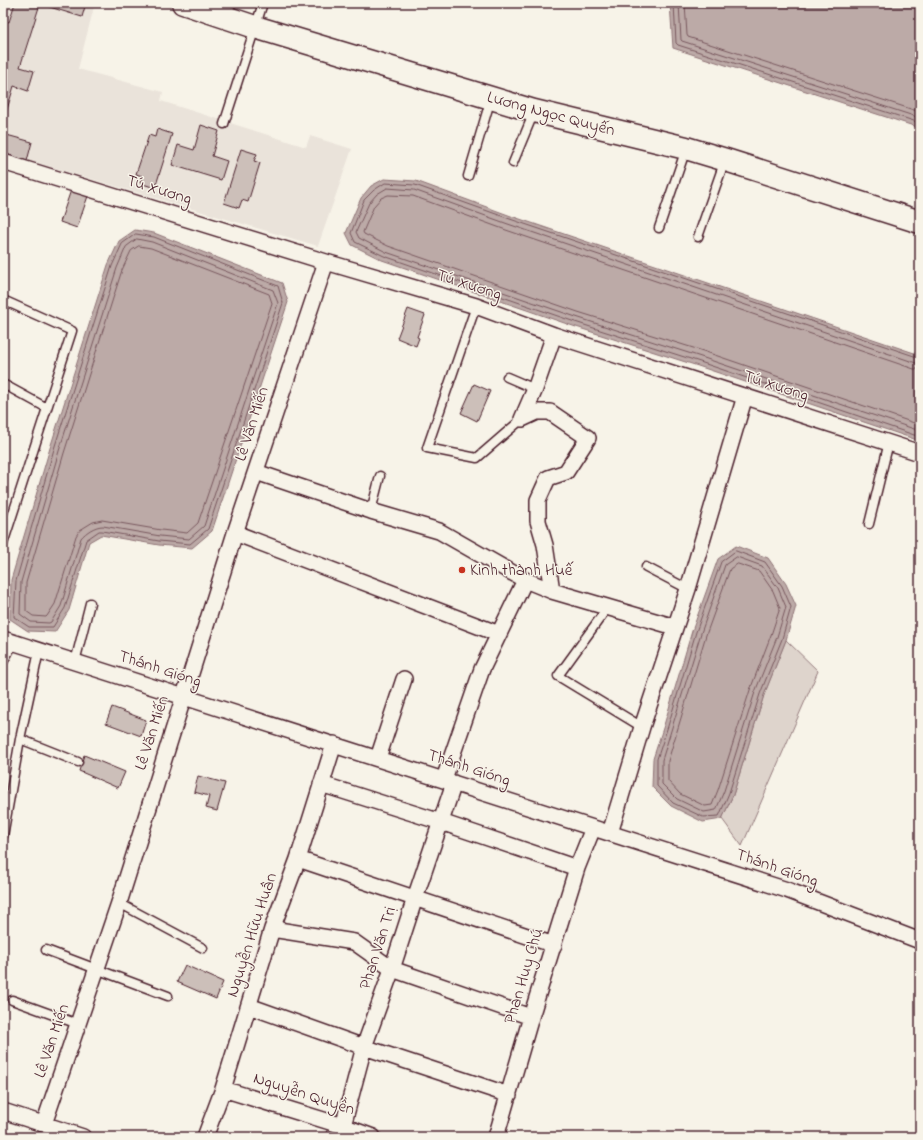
<svg xmlns="http://www.w3.org/2000/svg" width="923" height="1140" font-family="'Indie Flower',sans-serif">
  <style>
    .built { fill: #eae3da }
    .green { fill: #ded4cc; stroke: #947a7c }
    .water { fill: #bcaaa7; stroke: #8e7275 }
    .lines { fill: none; stroke-linecap: round; stroke-linejoin: round }
    .shore { stroke: #78575d; stroke-width: 1 }
    .building { fill: #ccbfb9; stroke: #4a1f2b }
    .lane-casing { stroke: #4a1f2b; stroke-width: 11 }
    .street-casing { stroke: #4a1f2b; stroke-width: 18 }
    .secondary-casing { stroke: #4a1f2b; stroke-width: 25 }
    .lane { stroke: #f7f3e8; stroke-width: 8 }
    .street { stroke: #f7f3e8; stroke-width: 15 }
    .secondary { stroke: #f7f3e8; stroke-width: 22 }
    .poi-dot { fill: #c8321e; stroke: #f7f3e8; stroke-width: 1.5 }
    .labels { text-anchor: middle; dominant-baseline: central; stroke-width: 3; stroke-linejoin: round; paint-order: stroke }
    .street-label { font-size: 17px; fill: #4a1f2b; stroke: #f7f3e8 }
    .poi-label { font-size: 17px; fill: #4a1f2b; stroke: #f7f3e8; text-anchor: start }
  </style>
  <rect width="100%" height="100%" fill="#f7f3e8"/>
  <filter id="ink" filterUnits="userSpaceOnUse"><feTurbulence type="fractalNoise" baseFrequency=".025" numOctaves="2"/><feDisplacementMap in="SourceGraphic" scale="8" xChannelSelector="R" yChannelSelector="G"/><feConvolveMatrix kernelMatrix="1 2 1 2 8 2 1 2 1" color-interpolation-filters="sRGB"/></filter>
  <g filter="url(#ink)">
    <!-- built -->
    <path class="built" d="M 3,3 L 95,3 L 78,69 L 163,92 L 161,101 L 306,147 L 310,136 L 352,149 L 318,246 L 3,153 Z"/>
    <!-- green -->
    <path class="green" d="M 786,640 L 818,671 L 742,846 L 722,819 L 733,795 L 764,695 Z"/>
    <!-- water -->
    <path class="water" d="M 670,3 L 920,3 L 920,128 L 673,48 Z
      M 384,179 L 416,181 L 511,216 L 920,355 L 920,441 L 698,366 L 573,326 L 382,260 L 352,245 L 346,233 L 361,198 L 371,186 Z
      M 135,230 L 154,233 L 282,283 L 288,302 L 212,531 L 192,548 L 159,545 L 101,535 L 89,542 L 69,610 L 55,632 L 28,631 L 10,619 L 11,580 L 50,448 L 108,265 L 119,241 Z
      M 736,546 L 768,558 L 786,584 L 796,606 L 786,640 L 764,695 L 733,795 L 722,819 L 703,822 L 671,806 L 652,787 L 653,759 L 664,725 L 692,631 L 718,559 Z"/>
    <g class="lines">
      <!-- shore -->
      <path class="shore" d="M 674,3 L 676,43 L 678,45 L 920,123
        M 679,3 L 681,40 L 682,41 L 920,118
        M 685,3 L 687,35 L 688,37 L 920,112
        M 136,234 L 154,237 L 278,286 L 283,303 L 208,529 L 190,544 L 159,541 L 102,531 L 99,531 L 86,540 L 65,608 L 53,627 L 29,627 L 14,617 L 16,581 L 54,449 L 112,266 L 122,244 Z
        M 137,239 L 152,242 L 273,290 L 278,303 L 204,526 L 189,539 L 160,536 L 103,526 C 95,526 86,532 81,538 L 61,606 L 51,622 L 49,623 L 31,622 L 20,614 L 21,582 L 59,451 L 117,268 L 126,247 Z
        M 139,246 L 151,248 L 269,294 L 272,303 L 198,523 L 187,533 L 161,530 L 102,520 L 93,522 L 80,530 L 76,536 L 55,604 L 47,616 L 46,617 L 33,616 L 26,611 L 26,583 L 64,453 L 122,270 L 131,251 Z
        M 920,358 L 510,219 L 415,185 L 385,183 L 374,190 L 364,200 L 351,233 L 355,242 L 384,256 L 575,322 L 700,362 L 920,437
        M 920,363 L 916,363 L 508,224 L 414,190 L 387,188 L 377,194 L 369,203 L 356,232 L 359,238 L 386,252 L 576,317 L 701,357 L 920,431
        M 920,369 L 914,369 L 506,230 L 413,196 L 388,195 L 381,198 L 374,206 L 363,232 L 364,234 L 388,246 L 578,312 L 703,351 L 920,425
        M 736,551 L 765,562 L 782,586 L 791,607 L 782,639 L 760,694 L 729,793 L 720,814 L 719,816 L 703,817 L 673,803 L 657,786 L 657,759 L 668,726 L 696,632 L 721,562 Z
        M 737,557 L 762,566 L 778,588 L 786,607 L 777,637 L 755,692 L 724,791 L 716,810 L 704,812 L 677,799 L 662,784 L 662,760 L 701,633 L 725,565 Z
        M 738,564 L 759,571 L 773,591 L 780,608 L 771,635 L 750,690 L 718,790 L 712,805 L 705,806 L 680,794 L 668,781 L 668,761 L 706,635 L 730,569 Z"/>
    </g>
    <!-- building -->
    <path class="building" d="M 15,3 L 86,3 L 82,17 L 40,4 L 20,67 L 34,71 L 28,91 L 14,86 L 3,123 L 3,42 L 5,36 L 3,35 L 3,20 L 9,22 Z
      M 201,125 L 219,131 L 212,156 L 227,161 L 221,180 L 172,165 L 178,145 L 194,150 Z
      M 157,129 L 172,134 L 155,188 L 140,183 L 142,176 L 136,174 L 149,135 L 155,137 Z
      M 3,134 L 32,142 L 27,161 L 3,153 Z
      M 241,149 L 257,154 L 254,161 L 260,163 L 248,202 L 242,200 L 239,208 L 224,203 Z
      M 71,190 L 88,196 L 77,228 L 60,222 Z
      M 408,309 L 425,315 L 417,337 L 419,338 L 416,346 L 397,338 Z
      M 474,384 L 490,391 L 477,421 L 461,413 Z
      M 112,707 L 146,720 L 141,736 L 106,723 Z
      M 84,755 L 125,772 L 118,788 L 79,771 Z
      M 198,776 L 225,783 L 217,811 L 206,808 L 209,796 L 194,792 Z
      M 185,965 L 223,982 L 216,999 L 177,982 Z
      M 328,1127 L 342,1131 L 341,1137 L 325,1137 Z"/>
    <g class="lines">
      <defs>
        <path id="lane" d="M 224,124 L 263,3
          M 513,163 L 534,112
          M 468,176 L 491,98
          M 659,228 L 686,149
          M 698,237 L 725,160
          M 3,300 L 72,331 L 3,544
          M 476,306 L 427,448 L 477,458 L 522,419
          M 507,377 L 535,389
          M 3,384 L 47,408
          M 371,511 L 380,476
          M 869,524 L 889,442
          M 646,567 L 688,589
          M 608,607 L 558,676 L 642,727
          M 3,662 L 14,642
          M 75,662 L 90,603
          M 20,739 L 78,762
          M 3,836 L 20,739 L 39,651
          M 119,903 L 203,948
          M 46,950 L 168,996
          M 12,1000 L 78,1024"/>
        <path id="street" d="M 3,162 L 326,262 L 476,306 L 554,335 L 920,453
          M 522,419 L 537,412 L 550,412 L 588,438 L 566,472 L 548,478 L 538,500 L 538,521 L 545,545 L 552,591
          M 522,419 L 535,389 L 554,335
          M 256,472 L 371,511 L 439,531 L 525,580 L 552,591 L 675,627
          M 235,533 L 499,634
          M 3,639 L 787,890 L 920,941
          M 378,758 L 404,679
          M 444,779 L 482,669 L 525,580
          M 321,784 L 441,822 L 577,868
          M 610,833 L 642,727 L 688,589 L 745,396
          M 298,859 L 554,945
          M 272,929 L 354,942 L 392,969 L 531,1017
          M 249,1006 L 364,1047 L 509,1095
          M 223,1089 L 343,1126 L 373,1137
          M 3,1111 L 83,1137
          M 44,1124 L 119,903 L 235,533 L 326,262
          M 343,1126 L 364,1047 L 392,969 L 415,898 L 454,783
          M 205,1137 L 223,1089 L 272,929 L 298,859 L 334,744
          M 496,1137 L 531,1017 L 577,868 L 593,828"/>
        <path id="secondary" d="M 183,3 L 255,27 L 491,98 L 534,111 L 686,148 L 726,160 L 920,222"/>
      </defs>
      <!-- lane casing -->
      <use href="#lane" class="lane-casing"/>
      <!-- street casing -->
      <use href="#street" class="street-casing"/>
      <!-- secondary casing -->
      <use href="#secondary" class="secondary-casing"/>
      <!-- lane -->
      <use href="#lane" class="lane"/>
      <!-- street -->
      <use href="#street" class="street"/>
      <!-- secondary -->
      <use href="#secondary" class="secondary"/>
    </g>
  </g>
  <!-- markers -->
  <circle class="poi-dot" cx="462" cy="570" r="4"/>
  <g class="labels">
    <!-- street labels -->
    <g class="street-label">
      <text transform="translate(551 114) rotate(15)">Lương Ngọc Quyến</text>
      <text transform="translate(159 190) rotate(17)">Tú Xương</text>
      <text transform="translate(469 285) rotate(18)">Tú Xương</text>
      <text transform="translate(776 386) rotate(18)">Tú Xương</text>
      <text transform="translate(252 424) rotate(-72)">Lê Văn Miến</text>
      <text transform="translate(160 669) rotate(18)">Thánh Gióng</text>
      <text transform="translate(152 733) rotate(-72)">Lê Văn Miến</text>
      <text transform="translate(469 768) rotate(18)">Thánh Gióng</text>
      <text transform="translate(777 868) rotate(19)">Thánh Gióng</text>
      <text transform="translate(252 935) rotate(-72)">Nguyễn Hữu Huân</text>
      <text transform="translate(378 948) rotate(-72)">Phan Văn Trị</text>
      <text transform="translate(524 976) rotate(-73)">Phan Huy Chú</text>
      <text transform="translate(52 1041) rotate(-71)">Lê Văn Miến</text>
      <text transform="translate(304 1094) rotate(18)">Nguyễn Quyền</text>
    </g>
    <!-- poi labels -->
    <g class="poi-label">
      <text x="470" y="570">Kinh thành Huế</text>
    </g>
  </g>
  <!-- margin -->
  <rect width="923" height="1140" fill="none" stroke="#f7f3e8" stroke-width="16"/>
  <rect x="8" y="8" width="907" height="1124" fill="none" stroke="#4a1f2b" stroke-width="1.5" filter="url(#ink)"/>
</svg>
